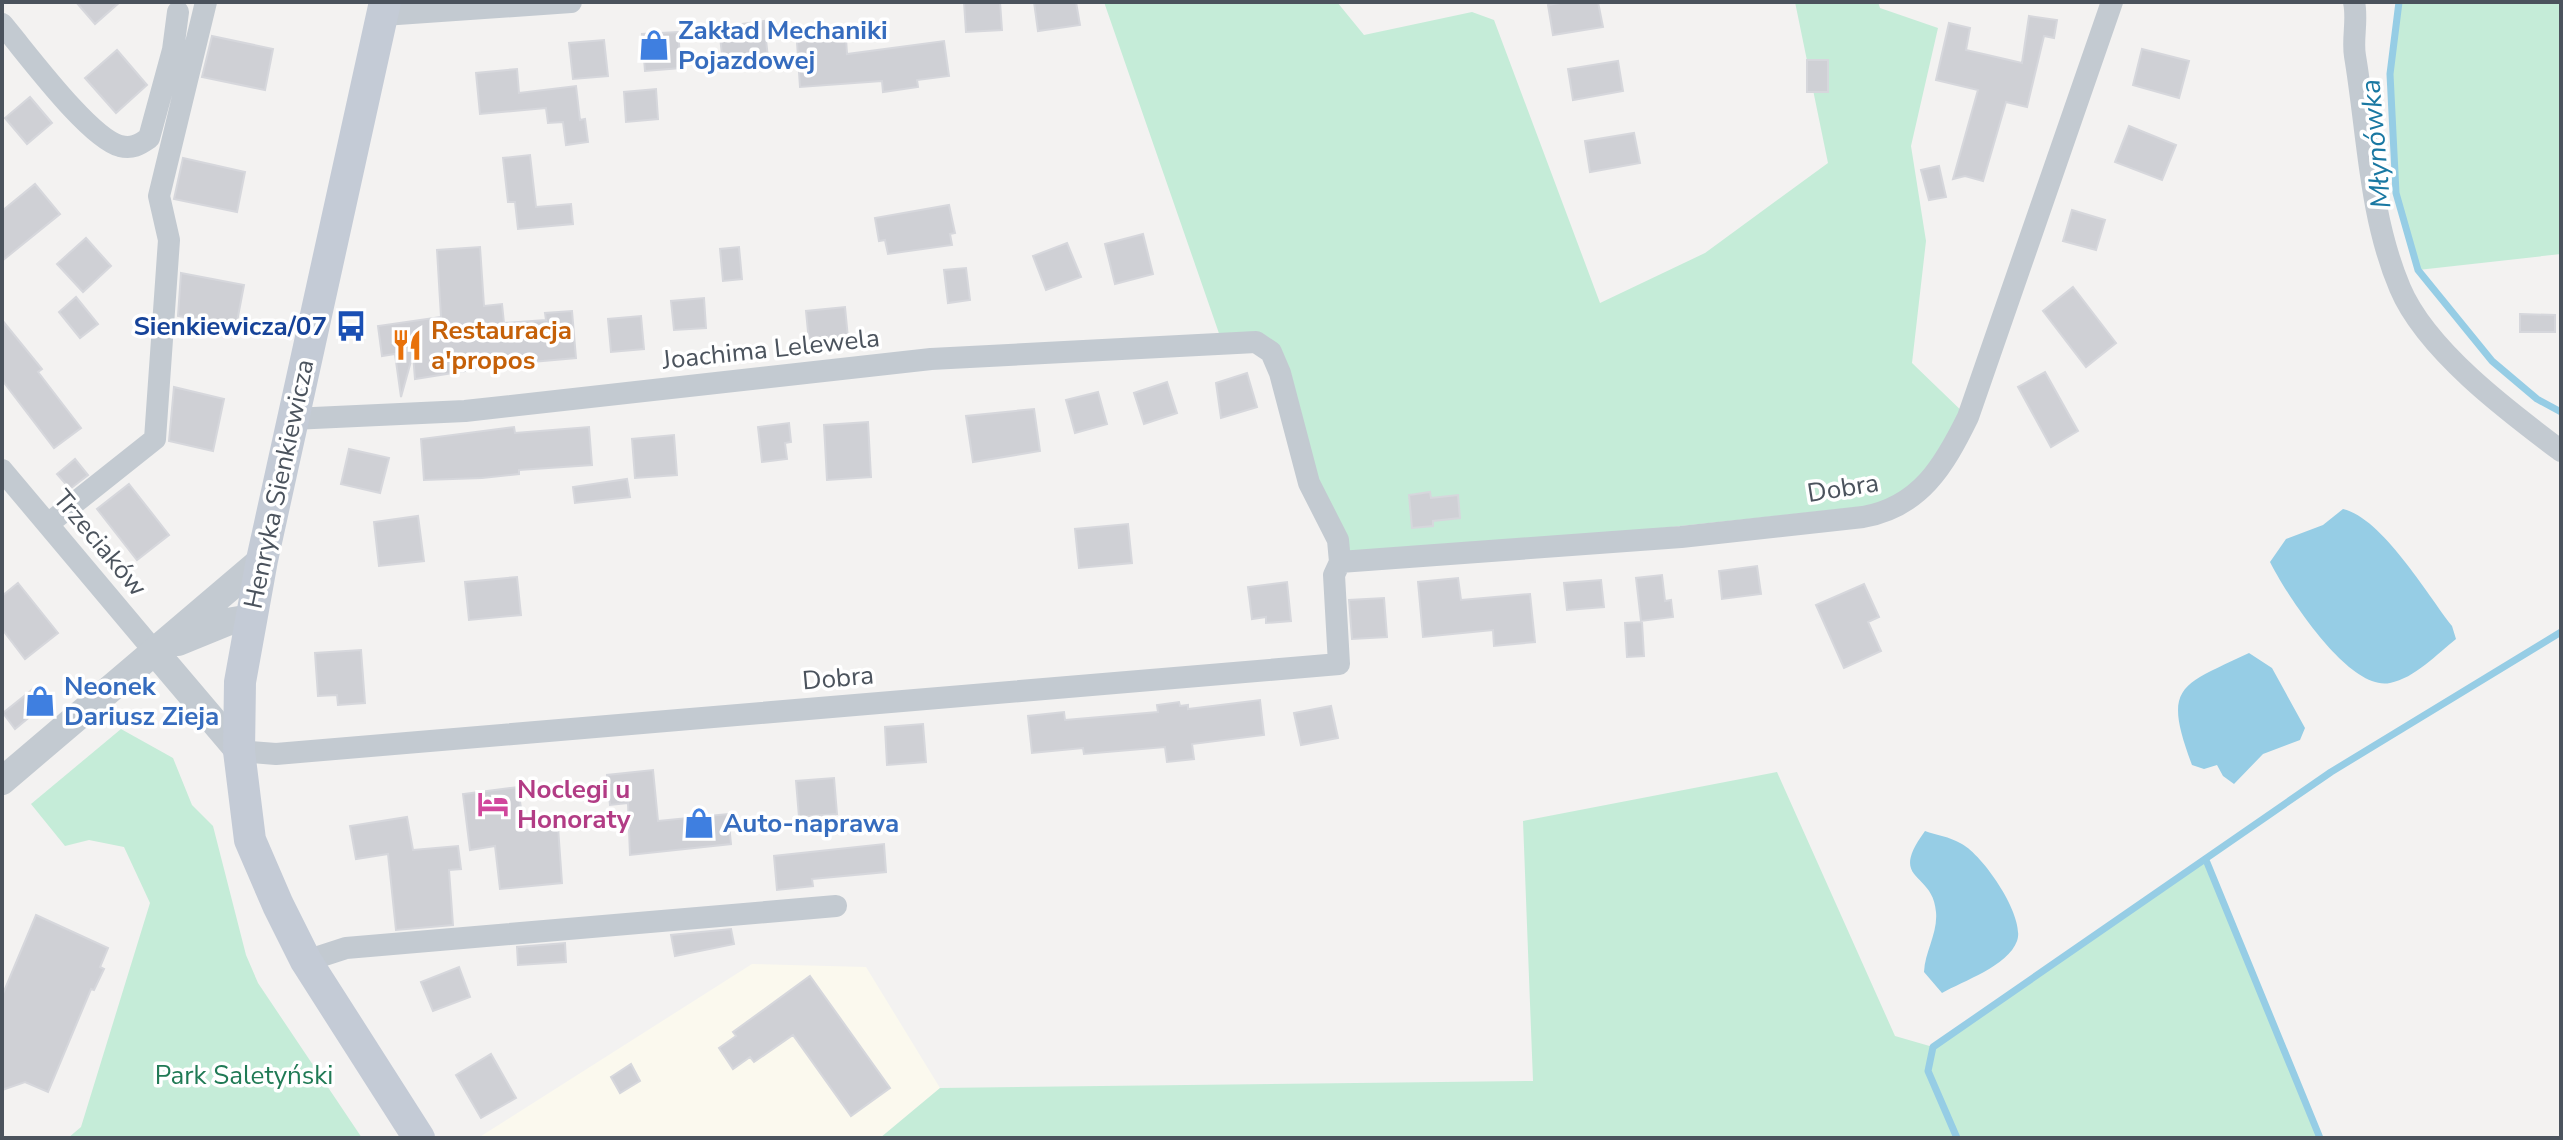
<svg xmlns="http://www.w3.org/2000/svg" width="2563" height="1140" font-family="'Nunito Sans',sans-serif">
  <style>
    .commercial { fill: #fbf9ee }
    .green { fill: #c5ecd8 }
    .water { fill: #96cde5 }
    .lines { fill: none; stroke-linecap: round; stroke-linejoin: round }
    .stream { stroke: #96cde5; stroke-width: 7 }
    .building { fill: #cfd0d5; stroke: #d6d7dc; stroke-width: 2 }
    .minor { stroke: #c3cad1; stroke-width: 22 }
    .tertiary { stroke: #c3cad1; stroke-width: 28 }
    .secondary { stroke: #c4cbd6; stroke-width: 32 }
    .labels { text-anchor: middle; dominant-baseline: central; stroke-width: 7; stroke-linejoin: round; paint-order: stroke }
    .shop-label { font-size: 26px; font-weight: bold; fill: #366cbe; stroke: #fff; text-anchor: start }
    .transit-label { font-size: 26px; font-weight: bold; fill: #164399; stroke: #fff; text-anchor: end }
    .food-label { font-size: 26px; font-weight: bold; fill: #c56008; stroke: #fff; text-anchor: start }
    .street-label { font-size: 26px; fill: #4b535d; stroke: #fff }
    .hotel-label { font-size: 26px; font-weight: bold; fill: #b23c85; stroke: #fff; text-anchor: start }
    .park-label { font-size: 26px; fill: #207a55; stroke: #fff }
    .water-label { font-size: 28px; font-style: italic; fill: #1978a2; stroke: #fff }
  </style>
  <rect width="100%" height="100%" fill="#f3f2f1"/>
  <!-- commercial -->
  <path class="commercial" d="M 752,964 L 866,967 L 940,1088 L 880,1138 L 478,1138 Z"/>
  <!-- green -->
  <path class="green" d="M 1104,2 L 1337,2 L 1364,35 L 1472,12 L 1494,20 L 1600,303 L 1705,253 L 1828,163 L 1795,2 L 1878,2 L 1880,8 L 1938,28 L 1911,146 L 1926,241 L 1912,363 L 1968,417 L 1907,502 L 1340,562 L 1271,352 L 1222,342 Z
    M 2399,2 L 2561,2 L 2561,254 L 2418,270 L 2396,193 L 2390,74 Z
    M 121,729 L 173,758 L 192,805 L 213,826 L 246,955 L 258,983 L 362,1138 L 68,1138 L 81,1127 L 150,903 L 124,847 L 89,840 L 65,846 L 31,804 Z
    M 1777,772 L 1895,1036 L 1933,1047 L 2206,860 L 2323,1138 L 880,1138 L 940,1088 L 1533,1081 L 1523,821 Z"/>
  <!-- water -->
  <path class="water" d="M 2343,509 C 2382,518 2427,594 2452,626 L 2456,639 C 2437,654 2415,678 2390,683 C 2349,692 2286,594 2270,562 L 2286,539 L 2323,525 Z
    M 2249,653 L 2272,668 L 2305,728 L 2300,740 L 2263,754 L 2234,784 L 2223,776 L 2217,765 L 2204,769 L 2192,765 C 2162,685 2180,686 2249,653 Z
    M 1925,831 C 1936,835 1950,837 1960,843 C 1982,853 2026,917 2017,941 C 2008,966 1963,981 1942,993 L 1924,972 C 1925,951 1938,933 1936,912 C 1933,870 1887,883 1925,831 Z"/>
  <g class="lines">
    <!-- stream -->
    <path class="stream" d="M 2399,2 L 2390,74 L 2396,193 L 2418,270 L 2492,361 L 2537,399 L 2561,412
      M 2206,860 L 2320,1138
      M 1957,1138 L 1928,1071 L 1933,1047 L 2331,772 L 2561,632"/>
  </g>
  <!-- building -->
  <path class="building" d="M 76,2 L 120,2 L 95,24 Z
    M 964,2 L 1000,2 L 1002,30 L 966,32 Z
    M 1034,2 L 1076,2 L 1080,25 L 1038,31 Z
    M 1565,2 L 1598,2 L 1603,27 L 1553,35 L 1548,5 Z
    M 2029,16 L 2057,20 L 2054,38 L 2044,36 L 2027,107 L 2006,102 L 1983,181 L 1965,176 L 1953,179 L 1978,90 L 1936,80 L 1949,23 L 1970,28 L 1966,50 L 2022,63 Z
    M 764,21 L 768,58 L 723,64 L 719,27 Z
    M 678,32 L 681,68 L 645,71 L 642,34 Z
    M 212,36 L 273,49 L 265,90 L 202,77 Z
    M 846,38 L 847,54 L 944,41 L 949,76 L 917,80 L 918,87 L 883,92 L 882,81 L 800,87 L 797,42 Z
    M 604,40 L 608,76 L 573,79 L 569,43 Z
    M 2142,49 L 2189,61 L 2179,98 L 2133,85 Z
    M 117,50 L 147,85 L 116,113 L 85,78 Z
    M 1807,60 L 1828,60 L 1828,92 L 1807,92 Z
    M 1618,61 L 1623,91 L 1573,100 L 1568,69 Z
    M 517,69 L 519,93 L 576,86 L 580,120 L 585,119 L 588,142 L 566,145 L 563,122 L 548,123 L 546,108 L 480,114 L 476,73 Z
    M 656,89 L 658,119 L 626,122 L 624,92 Z
    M 30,97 L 52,123 L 27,144 L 5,118 Z
    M 2129,126 L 2176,145 L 2162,180 L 2115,162 Z
    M 1634,133 L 1640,163 L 1590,172 L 1585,141 Z
    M 530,155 L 536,207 L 571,204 L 573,224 L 518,229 L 515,202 L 508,202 L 503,158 Z
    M 183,158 L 245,172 L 237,212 L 174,199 Z
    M 1939,166 L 1946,197 L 1929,200 L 1921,170 Z
    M 35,184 L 60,214 L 2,261 L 2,211 Z
    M 949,205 L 955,233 L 950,234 L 952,245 L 888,254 L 885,240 L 879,241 L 875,218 Z
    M 2072,210 L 2105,220 L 2096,250 L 2063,241 Z
    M 1143,234 L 1153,274 L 1115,284 L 1105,244 Z
    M 86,238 L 111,266 L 83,292 L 57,264 Z
    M 1067,243 L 1081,277 L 1046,290 L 1033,256 Z
    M 480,247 L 484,306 L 502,304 L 504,323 L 546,320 L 545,313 L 572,311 L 576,358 L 509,364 L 415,379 L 413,354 L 401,397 L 395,354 L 382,356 L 378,326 L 441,317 L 437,250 Z
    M 739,247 L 742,279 L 723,281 L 720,249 Z
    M 966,268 L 970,300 L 948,303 L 944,270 Z
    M 181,273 L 244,285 L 236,327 L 178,316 Z
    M 2073,287 L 2116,343 L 2086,367 L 2043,311 Z
    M 76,297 L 98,324 L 80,338 L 59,312 Z
    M 704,298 L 706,328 L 674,330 L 671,301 Z
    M 845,307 L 848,338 L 809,342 L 806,311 Z
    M 2520,314 L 2555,315 L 2555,332 L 2520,332 Z
    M 641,316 L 644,349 L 611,352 L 608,319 Z
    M 2,320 L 42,369 L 38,372 L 81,428 L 54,448 L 2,380 Z
    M 2045,372 L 2078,431 L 2051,447 L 2018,387 Z
    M 1247,373 L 1257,407 L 1221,418 L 1216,383 Z
    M 1167,382 L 1177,413 L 1144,424 L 1134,393 Z
    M 174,387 L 224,399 L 213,451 L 169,441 Z
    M 1098,392 L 1107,424 L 1075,433 L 1066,400 Z
    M 1034,409 L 1040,451 L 973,462 L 966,416 Z
    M 868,422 L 871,477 L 827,480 L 824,425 Z
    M 789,423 L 791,442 L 785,443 L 787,459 L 762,462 L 758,427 Z
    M 514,427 L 515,433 L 589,427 L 592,465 L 519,470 L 519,474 L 482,478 L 424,480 L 421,439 Z
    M 674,435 L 677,475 L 635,478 L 632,439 Z
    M 349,449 L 389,458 L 380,493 L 341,484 Z
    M 75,459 L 88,475 L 70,489 L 57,474 Z
    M 627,479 L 630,497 L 575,503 L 573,487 Z
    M 129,484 L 169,535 L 137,560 L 97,509 Z
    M 1430,492 L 1431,498 L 1458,495 L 1460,518 L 1433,521 L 1433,526 L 1412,528 L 1409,495 Z
    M 418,516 L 424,561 L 379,566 L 374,522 Z
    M 1128,524 L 1132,563 L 1079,568 L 1075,529 Z
    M 1757,566 L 1761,594 L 1722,599 L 1719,571 Z
    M 1662,575 L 1665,601 L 1671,600 L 1673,617 L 1641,621 L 1636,578 Z
    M 517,577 L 521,615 L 469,620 L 465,582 Z
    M 1458,578 L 1461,600 L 1530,594 L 1535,642 L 1494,646 L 1493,630 L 1423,637 L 1418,582 Z
    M 1601,580 L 1604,607 L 1567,610 L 1564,583 Z
    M 1287,582 L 1291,621 L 1266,623 L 1266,617 L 1252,619 L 1248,587 Z
    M 18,583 L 58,633 L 25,659 L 2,629 L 2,596 Z
    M 1864,584 L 1879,617 L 1868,622 L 1881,651 L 1844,668 L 1816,605 Z
    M 1384,598 L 1387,637 L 1352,639 L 1349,600 Z
    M 1642,622 L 1644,656 L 1627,657 L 1625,623 Z
    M 361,650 L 365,703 L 338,705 L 337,695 L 318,696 L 315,653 Z
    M 38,685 L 50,700 L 15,729 L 3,713 Z
    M 1260,700 L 1264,735 L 1192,744 L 1194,759 L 1167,762 L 1165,747 L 1084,754 L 1083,748 L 1032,753 L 1028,716 L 1064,712 L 1065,720 L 1158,712 L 1157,705 L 1179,702 L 1180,706 L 1188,705 L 1188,709 Z
    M 1331,706 L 1338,738 L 1301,745 L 1294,713 Z
    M 923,724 L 926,762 L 887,765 L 885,727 Z
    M 653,770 L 658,821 L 728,814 L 731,844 L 630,855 L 628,803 L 610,805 L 607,775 Z
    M 834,778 L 837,814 L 799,817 L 796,781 Z
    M 518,787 L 524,830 L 558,827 L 562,883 L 500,889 L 495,846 L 470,850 L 463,794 Z
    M 407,817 L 413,850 L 458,846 L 461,869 L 449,870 L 453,925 L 396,930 L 388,854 L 356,859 L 350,826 Z
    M 884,844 L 886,872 L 812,879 L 813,886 L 777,890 L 774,856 Z
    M 36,915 L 108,948 L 100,967 L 104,969 L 94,990 L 91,989 L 48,1092 L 25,1082 L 2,1090 L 2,996 Z
    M 731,929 L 734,944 L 675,956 L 671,935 Z
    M 565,943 L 566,962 L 518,965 L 517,947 Z
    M 459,967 L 470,997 L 433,1011 L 421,982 Z
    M 810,976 L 890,1088 L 851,1116 L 793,1035 L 754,1062 L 750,1057 L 733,1069 L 719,1048 L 736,1036 L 733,1032 Z
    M 491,1054 L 516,1098 L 481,1118 L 456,1075 Z
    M 631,1064 L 640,1081 L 620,1093 L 611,1077 Z"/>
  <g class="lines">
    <!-- minor -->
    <path class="minor" d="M 2354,2 C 2358,20 2352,39 2355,56 C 2368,134 2369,215 2400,288 C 2426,350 2509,412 2561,451
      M 383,15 L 571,2
      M 2,24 C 26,52 88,137 120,146 C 132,149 139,145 149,138 L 173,50 L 178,12
      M 2,470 L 155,652
      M 48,524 L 155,439 L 169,240 L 159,196 L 206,2
      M 1340,562 L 1681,537 L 1863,517 C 1920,507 1944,466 1968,417 L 2112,2
      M 239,751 L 276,754 L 1339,664 L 1334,575 L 1340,562 L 1338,540 L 1309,483 L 1280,373 L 1271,352 L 1256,342 L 931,359 L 465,411 L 292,419
      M 306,961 L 346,948 L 836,906"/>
    <!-- tertiary -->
    <path class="tertiary" d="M 178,642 L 227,622 L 251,618
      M 155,652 L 239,751
      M 2,781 L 262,560"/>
    <!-- secondary -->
    <path class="secondary" d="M 385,2 L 262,560 L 240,682 L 239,751 L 250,840 L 278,905 L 306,961 L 419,1138"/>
  </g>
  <!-- icons -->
  <defs>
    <symbol id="shop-bare" viewBox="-9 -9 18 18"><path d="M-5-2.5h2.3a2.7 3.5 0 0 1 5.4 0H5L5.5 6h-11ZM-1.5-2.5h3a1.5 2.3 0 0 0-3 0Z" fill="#3f7fe0" stroke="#fff" stroke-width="2.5" paint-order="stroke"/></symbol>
    <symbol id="bus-bare" viewBox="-9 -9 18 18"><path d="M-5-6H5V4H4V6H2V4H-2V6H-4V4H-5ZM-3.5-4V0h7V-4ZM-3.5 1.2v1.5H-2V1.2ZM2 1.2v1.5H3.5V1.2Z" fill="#1a4fb4" stroke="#fff" stroke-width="2.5" paint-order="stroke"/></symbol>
    <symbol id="restaurant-bare" viewBox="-9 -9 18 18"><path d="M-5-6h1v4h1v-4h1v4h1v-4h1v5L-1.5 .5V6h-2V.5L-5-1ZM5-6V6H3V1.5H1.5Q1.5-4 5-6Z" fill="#e8710a" stroke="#fff" stroke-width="2.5" paint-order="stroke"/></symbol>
    <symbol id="hotel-bare" viewBox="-9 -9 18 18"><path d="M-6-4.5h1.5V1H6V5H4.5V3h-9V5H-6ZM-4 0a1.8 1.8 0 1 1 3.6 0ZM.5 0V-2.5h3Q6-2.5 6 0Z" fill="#d1479c" stroke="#fff" stroke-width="2.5" paint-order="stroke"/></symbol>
  </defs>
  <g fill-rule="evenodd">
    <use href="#shop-bare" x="632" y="23" width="44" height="44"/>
    <use href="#bus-bare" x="329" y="304" width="44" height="44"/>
    <use href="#restaurant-bare" x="385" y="323" width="44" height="44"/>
    <use href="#shop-bare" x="18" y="679" width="44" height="44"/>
    <use href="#hotel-bare" x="471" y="782" width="44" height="44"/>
    <use href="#shop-bare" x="677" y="801" width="44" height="44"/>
  </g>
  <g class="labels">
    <!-- shop labels -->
    <g class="shop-label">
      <text x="678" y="30">Zakład Mechaniki<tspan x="678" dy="30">Pojazdowej</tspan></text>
      <text x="64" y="686">Neonek<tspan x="64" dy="30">Dariusz Zieja</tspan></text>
      <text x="723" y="823">Auto-naprawa</text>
    </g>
    <!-- transit labels -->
    <g class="transit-label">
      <text x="327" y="326">Sienkiewicza/07</text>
    </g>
    <!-- food labels -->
    <g class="food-label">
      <text x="431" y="330">Restauracja<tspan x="431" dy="30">a'propos</tspan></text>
    </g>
    <!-- street labels -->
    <g class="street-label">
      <text transform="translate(771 349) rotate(-6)">Joachima Lelewela</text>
      <text transform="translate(279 484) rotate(-78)">Henryka Sienkiewicza</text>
      <text transform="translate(1843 488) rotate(-9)">Dobra</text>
      <text transform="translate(100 543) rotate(50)">Trzeciaków</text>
      <text transform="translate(838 678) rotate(-5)">Dobra</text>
    </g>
    <!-- hotel labels -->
    <g class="hotel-label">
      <text x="517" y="789">Noclegi u<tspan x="517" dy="30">Honoraty</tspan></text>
    </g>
    <!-- park labels -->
    <g class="park-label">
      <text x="244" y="1075">Park Saletyński</text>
    </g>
    <!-- water labels -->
    <g class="water-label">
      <text transform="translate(2376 144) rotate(-95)">Młynówka</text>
    </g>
  </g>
  <!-- border -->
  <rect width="2563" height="1140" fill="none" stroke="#4b535d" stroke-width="8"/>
</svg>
